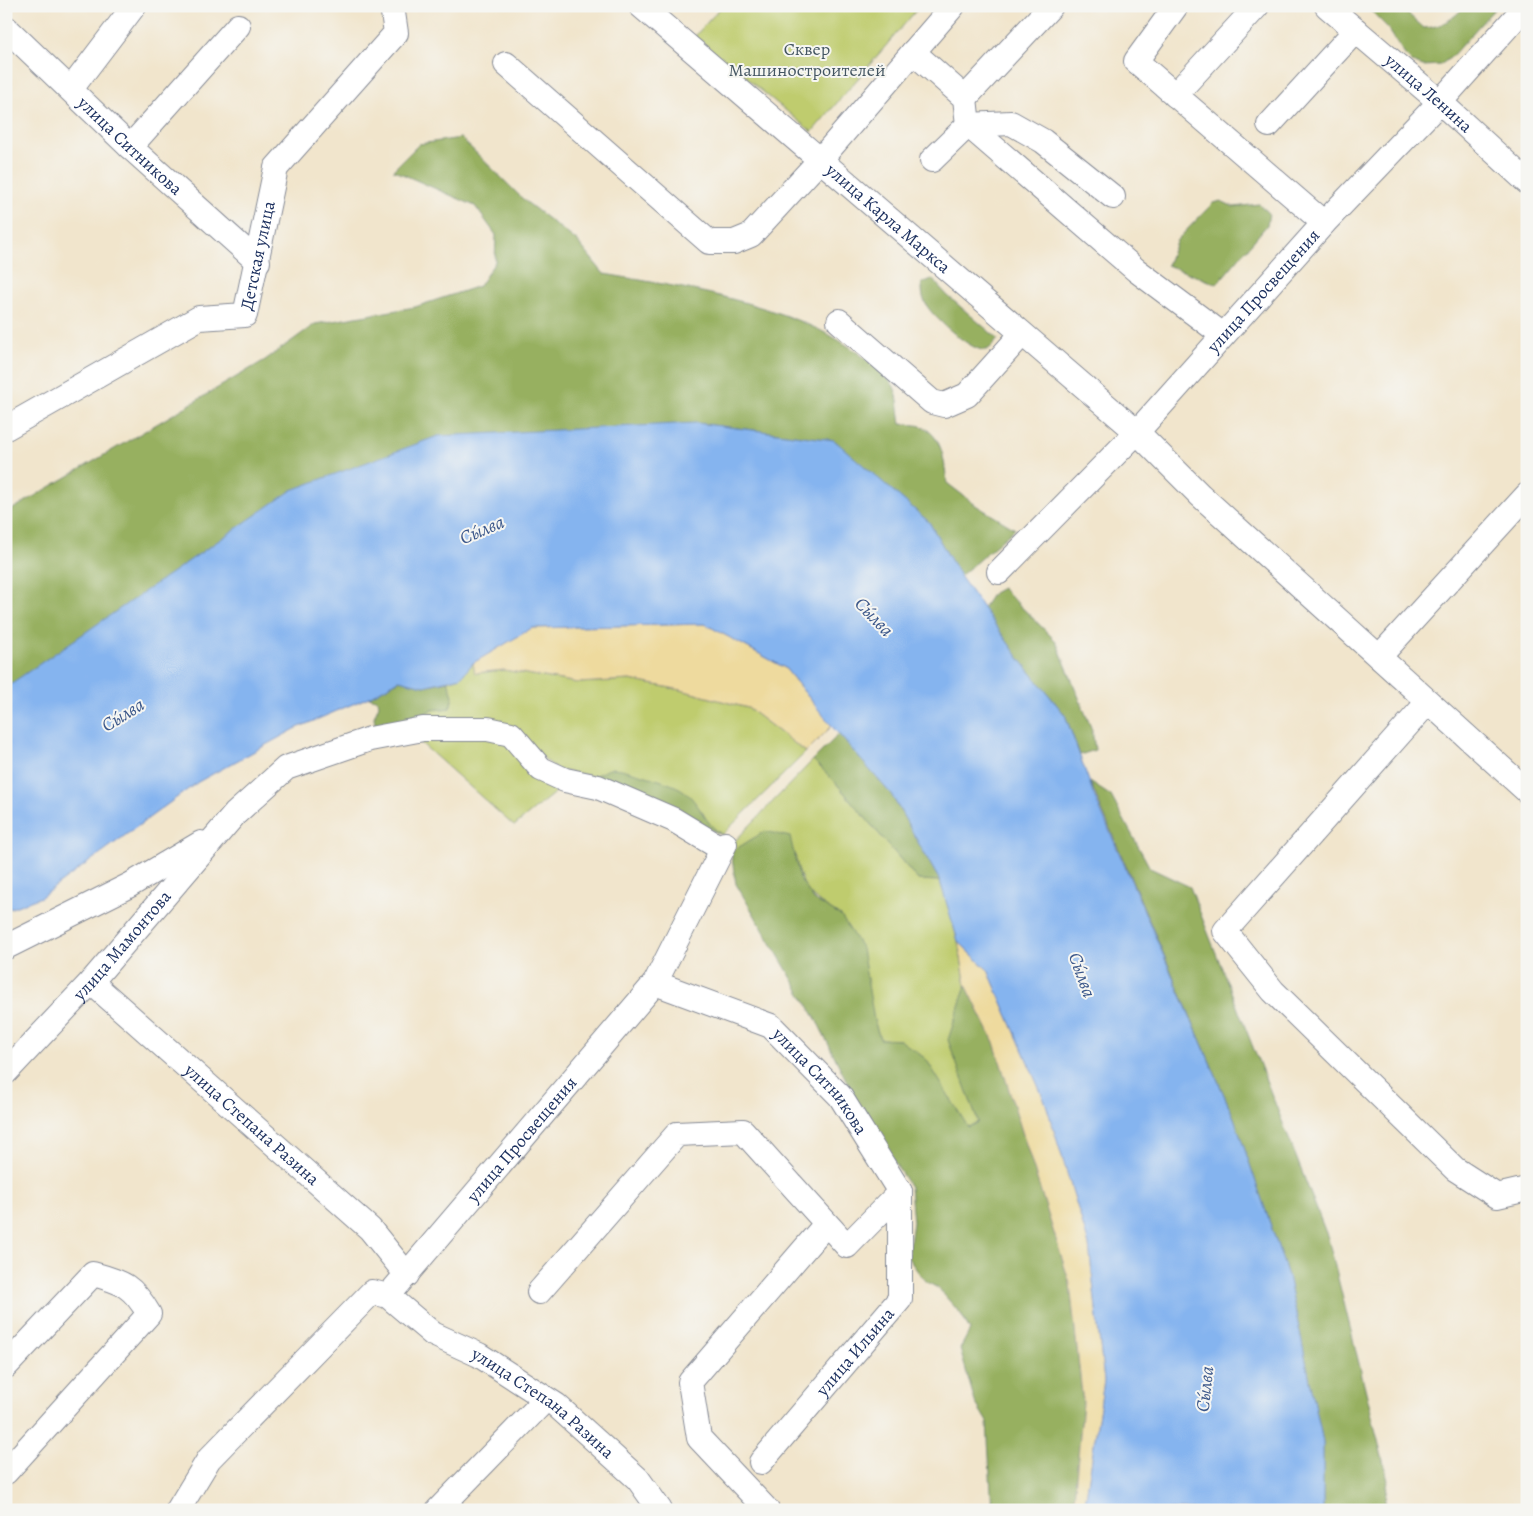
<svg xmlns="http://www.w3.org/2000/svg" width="1533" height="1516" font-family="Alegreya,serif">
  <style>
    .green { fill: #bfcc6e; stroke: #6d7e66 }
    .forest { fill: #97b061; stroke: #597060 }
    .sand { fill: #eeda9e; stroke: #84847e }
    .water { fill: #85b4ef; stroke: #5072a6 }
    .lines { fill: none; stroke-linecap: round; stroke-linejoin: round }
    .minor-casing { stroke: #868a95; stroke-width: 26 }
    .minor { stroke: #fff; stroke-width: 24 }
    .labels { text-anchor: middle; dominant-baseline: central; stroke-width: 4; stroke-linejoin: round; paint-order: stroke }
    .park-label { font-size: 18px; fill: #445662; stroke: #f6f6f2 }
    .street-label { font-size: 18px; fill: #1b2f5e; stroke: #f6f6f2 }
    .water-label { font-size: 19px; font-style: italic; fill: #3b578a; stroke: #f6f6f2 }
  </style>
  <rect width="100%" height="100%" fill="#f6f6f2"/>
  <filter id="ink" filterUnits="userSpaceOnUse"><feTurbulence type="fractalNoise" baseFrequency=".02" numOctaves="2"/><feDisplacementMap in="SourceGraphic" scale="10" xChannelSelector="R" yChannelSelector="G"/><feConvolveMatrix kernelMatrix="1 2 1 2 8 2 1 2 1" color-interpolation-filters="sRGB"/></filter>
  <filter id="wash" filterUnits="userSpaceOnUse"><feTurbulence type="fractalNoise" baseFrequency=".0096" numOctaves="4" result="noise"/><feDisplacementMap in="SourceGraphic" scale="20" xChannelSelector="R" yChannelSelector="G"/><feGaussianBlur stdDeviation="1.12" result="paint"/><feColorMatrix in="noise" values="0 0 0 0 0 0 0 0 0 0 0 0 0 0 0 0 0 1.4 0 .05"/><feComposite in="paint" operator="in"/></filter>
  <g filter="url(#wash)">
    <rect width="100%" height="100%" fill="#f1e5cc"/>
    <!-- green -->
    <path class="green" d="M 722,6 L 920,6 L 812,132 L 695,36 Z
      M 473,663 L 476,673 L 504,670 L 578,683 L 630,680 L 681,690 L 748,708 L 806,752 L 722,835 L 707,822 L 702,811 L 593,776 L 557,770 L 516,733 L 404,724 L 431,710 L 450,708 L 453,696 L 448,681 L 461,677 Z
      M 496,734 L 563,786 L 514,826 L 412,735 Z
      M 813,760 L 836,783 L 918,880 L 940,881 L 958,941 L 966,985 L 949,1040 L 978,1122 L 967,1128 L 926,1059 L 900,1040 L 880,1039 L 841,916 C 809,897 802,891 795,854 L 731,852 L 729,847 Z"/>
    <!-- forest -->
    <path class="forest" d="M 1366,6 L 1399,6 L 1424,28 C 1442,27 1453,19 1465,6 L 1497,6 L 1450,58 L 1440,65 L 1423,66 L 1412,62 L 1405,55 L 1387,27 Z
      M 461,138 L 525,201 L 577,241 L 604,274 C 688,288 813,307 876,368 C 881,373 891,380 894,387 C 899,397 899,413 901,424 C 907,425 916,424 921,426 C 944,437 944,462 947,483 L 977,506 L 1015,529 L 960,576 L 929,522 L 833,440 L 696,423 L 6,687 L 6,513 L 265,360 L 315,324 L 415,307 L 479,286 L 495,262 L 496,235 L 475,206 L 393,170 L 419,144 Z
      M 1221,201 L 1234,207 L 1259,204 L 1269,213 L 1267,225 L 1217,284 L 1167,265 L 1177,240 L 1213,203 Z
      M 932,279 L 948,296 L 998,339 C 995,342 991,349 986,350 C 973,353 934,318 927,306 C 922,298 922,292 922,283 Z
      M 1002,588 L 1056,641 L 1092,730 L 1095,750 L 1080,755 L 1065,715 L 1019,658 L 983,608 L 993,593 Z
      M 400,680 L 424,686 L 448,681 L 453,696 L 450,708 L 431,710 L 404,724 L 376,730 L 374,717 L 379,705 L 378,700 L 369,697 Z
      M 839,734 L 891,794 L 940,881 L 918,880 L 836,783 L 813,760 Z
      M 612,768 L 621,769 C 636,773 674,783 684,791 C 700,803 705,824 722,835 L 593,776 Z
      M 1090,782 L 1111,796 L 1150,868 L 1190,887 L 1328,1238 L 1388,1481 L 1383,1510 L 1323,1510 L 1323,1442 L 1288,1276 L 1234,1118 Z
      M 765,831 L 790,837 L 800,879 L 814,900 L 841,916 L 862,949 L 874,1020 L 880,1039 L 900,1040 L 926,1059 L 968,1127 L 978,1122 L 948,1040 L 966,985 L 994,1042 L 1070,1284 L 1083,1403 L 1073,1510 L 992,1510 L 987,1422 L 975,1402 L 960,1349 L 970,1330 L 961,1314 L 938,1288 L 925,1281 L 908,1258 L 913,1222 L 910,1187 L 860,1108 L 816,1019 L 736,884 L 731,852 Z"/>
    <!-- sand -->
    <path class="sand" d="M 705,624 L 785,668 L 832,726 L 806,752 L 748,708 L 681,690 L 630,680 L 578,683 L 504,670 L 475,673 L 473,663 L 532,628 Z
      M 958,941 L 988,970 L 1046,1104 L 1089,1245 L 1104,1381 L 1084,1510 L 1073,1510 L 1083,1403 L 1070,1284 L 994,1042 L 966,985 Z"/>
    <!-- water -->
    <path class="water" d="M 696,423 L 834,440 L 929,522 L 960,576 L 1019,658 L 1065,715 L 1094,795 L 1234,1118 L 1288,1276 L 1323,1442 L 1323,1510 L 1084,1510 L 1104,1381 L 1089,1245 L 1046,1104 L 988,970 L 958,941 L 940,881 L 891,794 L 835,730 L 785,668 L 705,624 L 532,628 L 473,663 L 461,677 L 424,686 L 399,680 L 369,697 L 295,729 L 198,782 L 41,897 L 6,910 L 6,687 L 292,490 L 438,436 Z"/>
  </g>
  <g filter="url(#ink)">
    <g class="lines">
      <defs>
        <g id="minor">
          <path id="s1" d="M 641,6 L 1137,432 L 1200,495 L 1527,791"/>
          <path d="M 1176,6 L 1136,61 L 1324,223"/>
          <path id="s2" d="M 1327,6 L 1440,102 L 1527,182"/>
          <path id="s3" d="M 6,28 L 130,147 L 258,262"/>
          <path d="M 913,52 L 965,98 L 968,125 L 1136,270 L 1223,335"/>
          <path d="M 506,64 L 709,242 L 734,242 L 751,235 L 820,160 L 953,6"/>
          <path d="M 71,89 L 134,6"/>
          <path d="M 1175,95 L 1257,6"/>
          <path d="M 965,98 L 1051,6"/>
          <path d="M 1269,125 L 1356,30"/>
          <path d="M 130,147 L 238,26"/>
          <path d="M 932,160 L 968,125 L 1011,123 L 1043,141 L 1113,197"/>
          <path d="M 839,321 L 932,402 L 944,405 L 967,395 L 1022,334"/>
          <path id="s4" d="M 6,428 L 199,318 L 245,315 L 276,168 L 396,33 L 392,6"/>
          <path id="s5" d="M 999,572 L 1137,432 L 1324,223 L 1440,102 L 1526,6"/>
          <path d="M 1379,657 L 1527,495"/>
          <path d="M 1428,702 L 1225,931 L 1273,991 L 1455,1169 L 1497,1196 L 1527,1189"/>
          <path d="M 6,947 L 130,885 L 201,843"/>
          <path id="s6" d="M 91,982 L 370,1229 L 407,1275"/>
          <path id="s7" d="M 655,983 L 771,1026 L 840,1096 L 900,1192"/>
          <path id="s8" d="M 6,1072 L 91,982 L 235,814 L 286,768 L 370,739 L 423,729 L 488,729 L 511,734 L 541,769 L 565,780 L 598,787 L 674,820 L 722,849"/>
          <path d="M 539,1292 L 677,1134 L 743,1131 L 847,1246 L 900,1192"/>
          <path id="s9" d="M 388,1296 L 655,983 L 725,844"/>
          <path d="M 6,1366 L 93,1274 C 123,1282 133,1286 149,1314 L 6,1472"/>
          <path id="s10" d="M 761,1462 L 900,1299 L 900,1192"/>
          <path id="s11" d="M 178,1510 L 209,1459 L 372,1292 L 388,1296 L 433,1334 L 479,1355 L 556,1405 L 638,1479 L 660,1510"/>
          <path d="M 438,1510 L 546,1399"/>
          <path d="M 767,1510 L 699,1438 L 690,1382 L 826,1224"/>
        </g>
      </defs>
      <!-- minor casing -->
      <use href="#minor" class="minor-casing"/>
      <!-- minor -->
      <use href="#minor" class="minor"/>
    </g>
  </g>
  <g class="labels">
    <!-- park labels -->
    <g class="park-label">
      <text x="807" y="49">Сквер<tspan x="807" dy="21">Машиностроителей</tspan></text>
    </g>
    <!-- street labels -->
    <g class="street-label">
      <text stroke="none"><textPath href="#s2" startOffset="134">улица Ленина</textPath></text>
      <text stroke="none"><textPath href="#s3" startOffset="171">улица Ситникова</textPath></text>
      <text stroke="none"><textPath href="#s1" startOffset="326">улица Карла Маркса</textPath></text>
      <text stroke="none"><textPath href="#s4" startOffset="329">Детская улица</textPath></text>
      <text stroke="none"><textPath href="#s5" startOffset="386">улица Просвещения</textPath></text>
      <text stroke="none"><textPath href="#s8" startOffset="172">улица Мамонтова</textPath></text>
      <text stroke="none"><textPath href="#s7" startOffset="198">улица Ситникова</textPath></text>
      <text stroke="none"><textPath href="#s6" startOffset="215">улица Степана Разина</textPath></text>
      <text stroke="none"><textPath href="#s9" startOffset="206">улица Просвещения</textPath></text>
      <text stroke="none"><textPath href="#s10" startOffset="145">улица Ильина</textPath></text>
      <text stroke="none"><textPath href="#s11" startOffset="499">улица Степана Разина</textPath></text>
    </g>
    <!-- water labels -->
    <g class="water-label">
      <text transform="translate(482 530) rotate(-23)">Сы́лва</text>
      <text transform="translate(874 617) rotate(46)">Сы́лва</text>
      <text transform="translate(123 715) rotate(-32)">Сы́лва</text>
      <text transform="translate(1082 975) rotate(70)">Сы́лва</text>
      <text transform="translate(1205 1389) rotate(-84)">Сы́лва</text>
    </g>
  </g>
  <!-- margin -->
  <rect width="1533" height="1516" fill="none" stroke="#f6f6f2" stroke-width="25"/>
</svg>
